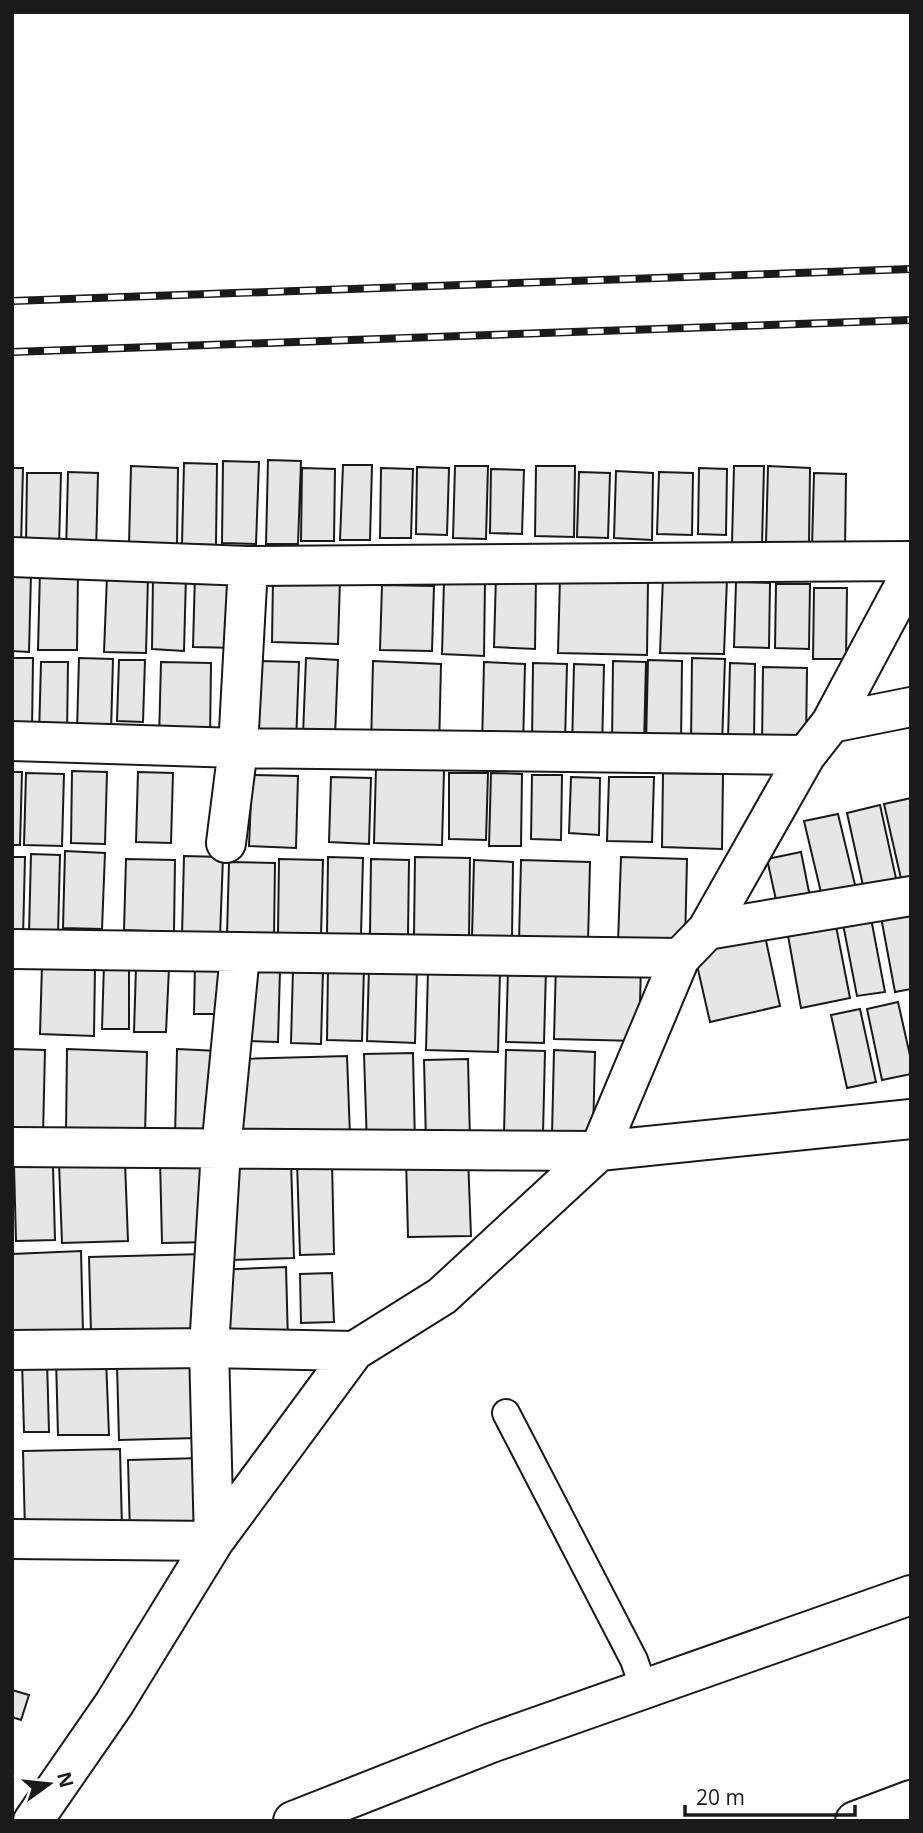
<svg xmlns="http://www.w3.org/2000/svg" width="923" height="1833" font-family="'Open Sans',sans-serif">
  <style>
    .building { fill: #e6e6e6; stroke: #1a1a1a; stroke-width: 2 }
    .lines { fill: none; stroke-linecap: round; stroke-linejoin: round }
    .lane-casing { stroke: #1a1a1a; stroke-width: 30 }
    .street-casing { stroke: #1a1a1a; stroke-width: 42 }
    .highway-casing { stroke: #1a1a1a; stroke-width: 42 }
    .lane { stroke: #fff; stroke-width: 26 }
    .street { stroke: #fff; stroke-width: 38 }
    .highway { stroke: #fff; stroke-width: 38 }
    .rail-casing { stroke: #1a1a1a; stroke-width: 8 }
    .rail { stroke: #fff; stroke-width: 5; stroke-dasharray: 16; stroke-linecap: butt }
  </style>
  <rect width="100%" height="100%" fill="#fff"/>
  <!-- building -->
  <path class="building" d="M 268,460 L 301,461 L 298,544 L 266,544 Z
    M 223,461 L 259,462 L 256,544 L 222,543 Z
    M 184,463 L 217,464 L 216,545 L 182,544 Z
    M 343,465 L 372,465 L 370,540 L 340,540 Z
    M 131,466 L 178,468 L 177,545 L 129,544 Z
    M 455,466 L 488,466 L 486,539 L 453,538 Z
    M 536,466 L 575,466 L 574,537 L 535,536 Z
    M 734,466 L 764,466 L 762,545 L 732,543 Z
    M 768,466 L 810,468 L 809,545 L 766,544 Z
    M 417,467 L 449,468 L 447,535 L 416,534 Z
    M 12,468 L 23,468 L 21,546 L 12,546 Z
    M 302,468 L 335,469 L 334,541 L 301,541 Z
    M 381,468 L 413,469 L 411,538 L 380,538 Z
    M 699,468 L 727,469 L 726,535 L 698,534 Z
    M 491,469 L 524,470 L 522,534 L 490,533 Z
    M 616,471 L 653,473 L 652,540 L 614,538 Z
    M 68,472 L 98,473 L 96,554 L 66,553 Z
    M 579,472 L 610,473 L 608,538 L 577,537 Z
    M 659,472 L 693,473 L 692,535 L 657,534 Z
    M 27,473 L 61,473 L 59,546 L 26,545 Z
    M 814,473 L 846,474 L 845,550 L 812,548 Z
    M 40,570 L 78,571 L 77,650 L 38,650 Z
    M 12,573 L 31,574 L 29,652 L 12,651 Z
    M 195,573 L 240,574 L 238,648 L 193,647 Z
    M 496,575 L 536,576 L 535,649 L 494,647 Z
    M 107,576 L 148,577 L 146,653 L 104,652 Z
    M 153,576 L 186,576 L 184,651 L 152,649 Z
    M 273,577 L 340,580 L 338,644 L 272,642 Z
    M 663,577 L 727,579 L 724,654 L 660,653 Z
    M 560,578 L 648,581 L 647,655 L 558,653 Z
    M 444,580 L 485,581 L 484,656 L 442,654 Z
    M 736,582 L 770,583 L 769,648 L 734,647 Z
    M 776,584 L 810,584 L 809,649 L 775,648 Z
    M 382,585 L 434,586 L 432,651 L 380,650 Z
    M 814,588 L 847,588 L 846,659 L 813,659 Z
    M 12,658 L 33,658 L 32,732 L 12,731 Z
    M 79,658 L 113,659 L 111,732 L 77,731 Z
    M 306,658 L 338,660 L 335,737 L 303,735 Z
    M 692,658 L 725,659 L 722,745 L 691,744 Z
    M 119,660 L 145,660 L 143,722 L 117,721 Z
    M 648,660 L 682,661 L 681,746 L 646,744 Z
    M 260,661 L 299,662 L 296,744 L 258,743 Z
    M 373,661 L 441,664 L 439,749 L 371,747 Z
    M 613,661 L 646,662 L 644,745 L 612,744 Z
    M 41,662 L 68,662 L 67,737 L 39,736 Z
    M 161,662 L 211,663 L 210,741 L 159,740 Z
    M 484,662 L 525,664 L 523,748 L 482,746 Z
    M 533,663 L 567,664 L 565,743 L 532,742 Z
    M 730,663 L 755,664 L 754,742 L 728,741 Z
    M 574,664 L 604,665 L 602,750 L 572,749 Z
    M 763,667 L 807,668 L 806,746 L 762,744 Z
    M 376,767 L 444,770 L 442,845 L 374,843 Z
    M 72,771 L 107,772 L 105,844 L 71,843 Z
    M 12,772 L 22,772 L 20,845 L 12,845 Z
    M 138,772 L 173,773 L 171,843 L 136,842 Z
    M 26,773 L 64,774 L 62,846 L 24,845 Z
    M 449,773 L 488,773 L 486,840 L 449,839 Z
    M 491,773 L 522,774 L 521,846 L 489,846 Z
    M 663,773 L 723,774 L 722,849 L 662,847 Z
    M 252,775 L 298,776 L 296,848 L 249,846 Z
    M 532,775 L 562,775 L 561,840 L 531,839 Z
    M 331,777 L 371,778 L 369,844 L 329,842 Z
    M 571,777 L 600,778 L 599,835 L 569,833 Z
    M 609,777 L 654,777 L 652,842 L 607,841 Z
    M 911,798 L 911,881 L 902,883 L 884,804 Z
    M 880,805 L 897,883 L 864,890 L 847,813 Z
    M 838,814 L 857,893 L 823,901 L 804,821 Z
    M 65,851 L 105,853 L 102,929 L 63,928 Z
    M 801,852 L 811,902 L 778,909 L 767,859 Z
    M 31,854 L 60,855 L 58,934 L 29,933 Z
    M 184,856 L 223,857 L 220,937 L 182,936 Z
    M 12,857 L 25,857 L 23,938 L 12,937 Z
    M 328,857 L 363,858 L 361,935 L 327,934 Z
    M 415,857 L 470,858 L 469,937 L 414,936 Z
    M 621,857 L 687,859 L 685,945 L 618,943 Z
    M 126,859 L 175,860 L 174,932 L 124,930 Z
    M 279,859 L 323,860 L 321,936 L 278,935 Z
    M 371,859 L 409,860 L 408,935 L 370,934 Z
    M 474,860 L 513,862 L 512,939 L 472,937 Z
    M 521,860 L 590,862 L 588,943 L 519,941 Z
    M 229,862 L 275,863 L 274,937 L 227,935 Z
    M 870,913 L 885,992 L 857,996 L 842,919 Z
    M 911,913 L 911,989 L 895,992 L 881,917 Z
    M 835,921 L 850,998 L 801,1008 L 787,930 Z
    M 765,936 L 780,1006 L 710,1022 L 694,952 Z
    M 104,963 L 129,964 L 129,1029 L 102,1029 Z
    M 195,963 L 220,964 L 219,1014 L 194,1014 Z
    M 556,963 L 641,965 L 639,1041 L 554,1039 Z
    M 42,965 L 95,966 L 94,1036 L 40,1034 Z
    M 328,966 L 364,967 L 362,1041 L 327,1040 Z
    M 369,966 L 417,967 L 415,1043 L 367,1041 Z
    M 136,967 L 169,968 L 166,1032 L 134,1032 Z
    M 252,969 L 280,970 L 278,1042 L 250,1041 Z
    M 293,969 L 323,970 L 321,1044 L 291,1043 Z
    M 508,969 L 546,969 L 544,1043 L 506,1042 Z
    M 428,970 L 500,971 L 498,1052 L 426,1050 Z
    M 898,1002 L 911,1060 L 911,1074 L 882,1080 L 867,1009 Z
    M 860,1009 L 876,1082 L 847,1088 L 831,1015 Z
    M 12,1049 L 45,1050 L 43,1135 L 12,1134 Z
    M 67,1049 L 147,1052 L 145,1136 L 66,1133 Z
    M 177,1049 L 219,1051 L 216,1138 L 175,1137 Z
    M 506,1050 L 545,1051 L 543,1135 L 504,1134 Z
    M 554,1050 L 595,1052 L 593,1136 L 552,1135 Z
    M 413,1053 L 415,1145 L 367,1146 L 364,1054 Z
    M 347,1056 L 350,1136 L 240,1139 L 237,1059 Z
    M 468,1059 L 470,1141 L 426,1143 L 424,1060 Z
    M 468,1157 L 471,1236 L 408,1237 L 406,1158 Z
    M 211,1158 L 213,1242 L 162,1243 L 160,1160 Z
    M 291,1161 L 294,1258 L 230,1260 L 228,1163 Z
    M 332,1161 L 334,1254 L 300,1255 L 297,1162 Z
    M 125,1162 L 128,1241 L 62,1243 L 59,1163 Z
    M 53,1165 L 55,1240 L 16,1241 L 14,1166 Z
    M 81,1251 L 83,1333 L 12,1335 L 12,1254 Z
    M 204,1254 L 207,1329 L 91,1333 L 89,1257 Z
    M 286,1267 L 288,1342 L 219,1344 L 216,1270 Z
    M 332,1273 L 334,1322 L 301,1323 L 300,1274 Z
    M 56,1359 L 106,1359 L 109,1435 L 58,1435 Z
    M 47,1360 L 49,1432 L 24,1432 L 22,1361 Z
    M 195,1363 L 197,1438 L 119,1440 L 117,1365 Z
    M 120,1449 L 122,1528 L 25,1531 L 23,1451 Z
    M 201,1458 L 204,1532 L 130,1534 L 128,1460 Z
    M 12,1690 L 29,1695 L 21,1720 L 12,1717 Z"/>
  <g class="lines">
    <defs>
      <path id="lane" d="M 506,1413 L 634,1660 L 644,1689"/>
      <path id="street" d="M 12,557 L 248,566 L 911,561
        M 831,723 L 911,707
        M 12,741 L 238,748 L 806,755
        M 226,843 L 238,748 L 248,566
        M 707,930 L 911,896
        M 12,949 L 680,958
        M 12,1147 L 599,1151 L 911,1119
        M 12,1350 L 209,1348 L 354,1351
        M 12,1539 L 214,1541 L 209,1348 L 221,1150 L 240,954
        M 33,1821 L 114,1704 L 214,1541 L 354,1351 L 442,1296 L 599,1151 L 680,958 L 707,930 L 806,755 L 831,723 L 911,573
        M 293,1821 L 491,1743 L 911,1595"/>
      <path id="highway" d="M 855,1821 L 911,1800"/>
    </defs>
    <!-- lane casing -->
    <use href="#lane" class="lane-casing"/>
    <!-- street casing -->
    <use href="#street" class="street-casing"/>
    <!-- highway casing -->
    <use href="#highway" class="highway-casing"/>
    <!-- lane -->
    <use href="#lane" class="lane"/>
    <!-- street -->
    <use href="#street" class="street"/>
    <!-- highway -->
    <use href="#highway" class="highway"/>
    <defs>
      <path id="rail" d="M 12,301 L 911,269
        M 12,352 L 911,320"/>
    </defs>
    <!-- rail casing -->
    <use href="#rail" class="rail-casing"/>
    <!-- rail -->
    <use href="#rail" class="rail"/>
  </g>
  <!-- border -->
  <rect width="923" height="1833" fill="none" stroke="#1a1a1a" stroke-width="28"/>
  <!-- north arrow -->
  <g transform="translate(49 1784) rotate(75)" stroke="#ffffff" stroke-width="5" paint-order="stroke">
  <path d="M0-5L12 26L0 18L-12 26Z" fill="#1a1a1a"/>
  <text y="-10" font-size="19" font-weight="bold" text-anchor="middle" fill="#1a1a1a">N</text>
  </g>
  <!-- scale -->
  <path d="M685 1805v10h170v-10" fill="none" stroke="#1a1a1a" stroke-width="3.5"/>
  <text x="696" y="1805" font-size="21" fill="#1a1a1a" stroke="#ffffff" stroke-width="5" paint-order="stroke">20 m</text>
</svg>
